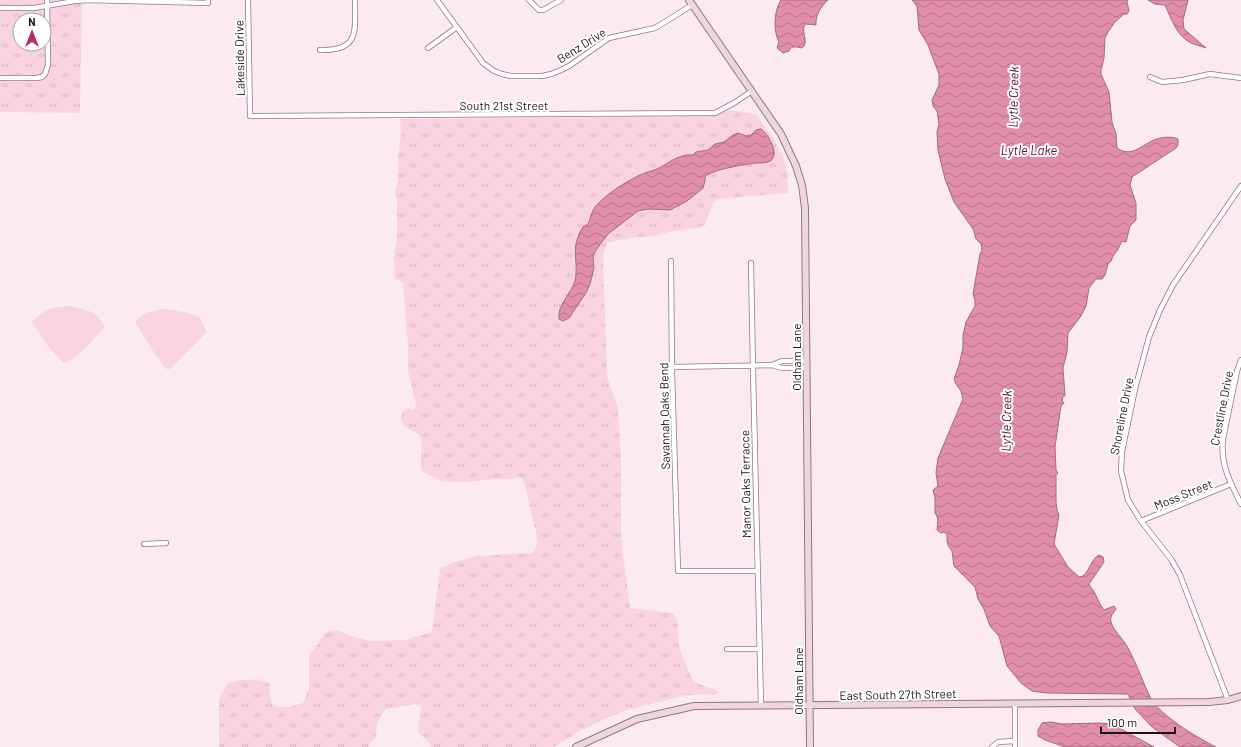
<svg xmlns="http://www.w3.org/2000/svg" width="1241" height="747" font-family="Barlow,sans-serif">
  <style>
    .grass { fill: url(#grass-tufts); fill-rule: evenodd }
    .park { fill: #f9d4e0 }
    .water { fill: url(#water-waves); stroke: #a7697f }
    .lines { fill: none; stroke-linecap: round; stroke-linejoin: round }
    .street-casing { stroke: #967580; stroke-width: 6 }
    .secondary-casing { stroke: #967580; stroke-width: 8 }
    .street { stroke: #fff; stroke-width: 4.5 }
    .secondary { stroke: #edd6df; stroke-width: 6 }
    .labels { text-anchor: middle; dominant-baseline: central; stroke-width: 4; stroke-linejoin: round; paint-order: stroke }
    .street-label { font-size: 12px; fill: #201317; stroke: #fff }
    .water-label { font-size: 13px; font-style: italic; fill: #570e31; stroke: #fff }
  </style>
  <defs>
    <pattern id="grass-tufts" width="24" height="20" patternUnits="userSpaceOnUse"><rect width="24" height="20" fill="#f9d4e0"/><path d="M3 7l-1-3M5 7V3M7 7l1-3M15 17l-1-3M17 17v-4M19 17l1-3" fill="none" stroke="#d5b5bf"/></pattern>
    <pattern id="water-waves" width="16" height="10" patternUnits="userSpaceOnUse"><rect width="16" height="10" fill="#e18eac"/><path d="M0 5q4-4 8 0t8 0" fill="none" stroke="#b6738b"/></pattern>
  </defs>
  <rect width="100%" height="100%" fill="#fbebf0"/>
  <!-- grass -->
  <path class="grass" d="M 0,0 L 82,0 L 80,113 L 0,112 ZM 20,20 L 44,20 L 44,44 L 20,44 Z
    M 728,110 L 756,114 C 767,130 781,147 786,165 C 788,175 788,184 788,193 L 718,199 L 713,203 L 705,225 L 696,228 L 674,231 L 653,236 L 630,238 L 607,243 L 603,254 L 607,375 L 610,386 L 618,407 L 621,458 L 621,537 L 630,608 L 673,613 C 681,623 676,637 680,649 C 681,652 692,679 693,680 C 700,687 710,686 718,691 L 718,694 L 686,695 L 627,710 L 605,719 L 582,730 L 554,747 L 430,747 L 430,743 L 418,732 L 419,721 L 421,707 L 415,704 L 386,709 L 381,715 L 377,725 L 376,736 L 370,743 L 369,747 L 219,747 L 219,698 L 228,683 C 242,679 256,678 269,683 L 270,696 L 273,706 L 290,707 L 303,703 L 309,688 L 309,655 L 318,644 L 322,636 L 328,631 L 337,630 L 350,636 L 372,641 L 404,640 L 432,632 L 440,568 L 455,562 L 477,556 L 533,553 L 537,544 L 536,532 L 524,481 L 520,477 L 508,479 L 494,479 L 469,482 L 449,482 L 440,481 L 428,474 L 422,471 C 418,461 426,441 418,434 C 414,431 408,429 404,426 L 401,419 L 402,412 L 408,408 L 414,410 L 416,406 L 408,371 L 408,346 L 403,282 L 395,279 L 394,256 L 397,240 L 397,201 L 395,192 L 398,182 L 398,158 L 401,134 L 400,119 L 715,116 Z"/>
  <!-- park -->
  <path class="park" d="M 68,306 C 86,309 95,310 105,327 C 97,335 74,363 63,363 L 49,347 L 32,322 C 44,310 51,307 68,306 Z
    M 163,309 L 185,312 L 200,318 L 207,332 L 170,369 L 166,369 L 151,348 L 135,322 L 145,313 Z"/>
  <!-- water -->
  <path class="water" d="M 781,0 L 828,0 C 821,6 815,16 816,25 L 806,24 L 804,26 C 802,34 809,43 802,48 C 797,47 791,45 789,51 L 783,53 L 777,48 L 779,42 C 773,32 774,10 781,0 Z
    M 912,0 L 1128,0 L 1127,2 L 1129,11 L 1127,14 L 1124,14 L 1115,22 L 1108,32 L 1105,38 L 1104,58 L 1101,70 L 1101,74 L 1109,92 L 1112,122 L 1116,134 L 1117,148 C 1130,157 1138,148 1150,142 C 1157,138 1170,135 1178,139 L 1178,145 L 1176,148 L 1132,177 L 1130,185 L 1136,203 L 1136,220 L 1130,226 L 1126,242 L 1122,241 L 1117,251 L 1113,256 L 1111,261 L 1108,264 L 1105,275 L 1102,279 L 1096,279 L 1089,288 L 1086,306 L 1081,316 L 1068,333 L 1067,352 L 1063,368 L 1065,396 L 1063,396 L 1062,401 L 1064,403 L 1061,406 L 1060,412 L 1055,447 L 1056,470 L 1058,473 L 1056,475 L 1056,502 L 1057,510 L 1059,515 L 1054,544 L 1068,567 L 1079,577 L 1083,576 C 1090,570 1091,559 1099,555 L 1103,557 L 1104,562 L 1089,584 C 1090,586 1091,588 1093,590 C 1097,596 1099,604 1104,610 L 1114,606 L 1116,609 C 1114,612 1112,614 1111,617 C 1108,625 1123,639 1127,646 C 1136,662 1142,680 1150,697 C 1159,715 1198,738 1216,747 L 1180,747 L 1152,727 L 1135,709 L 1128,694 L 1046,693 L 1032,691 L 1021,683 L 1007,666 L 999,636 L 990,626 L 984,609 L 978,599 L 975,587 L 954,566 L 952,551 L 948,545 L 947,541 L 947,534 L 944,532 L 941,533 L 937,530 L 938,521 L 937,516 L 935,513 L 935,498 L 933,490 L 938,486 L 936,473 L 938,458 L 963,399 L 961,391 L 956,384 L 954,379 L 959,365 L 963,348 L 963,335 L 966,322 L 975,306 L 975,300 L 973,294 L 980,254 L 982,250 L 981,244 L 976,239 L 973,229 L 954,202 L 945,179 L 938,150 L 937,132 L 939,124 L 937,111 L 933,106 L 932,100 L 939,85 L 939,74 L 928,45 L 919,30 L 917,6 Z
    M 1148,0 L 1188,0 L 1183,20 L 1184,29 L 1206,48 C 1201,46 1196,45 1191,43 C 1176,35 1172,20 1165,5 L 1155,4 Z
    M 761,129 C 767,133 770,140 773,147 C 775,152 775,160 768,162 C 764,163 759,163 755,163 C 744,165 712,169 705,177 L 705,181 L 703,188 L 687,201 L 670,210 L 648,209 L 638,211 L 608,234 L 596,250 L 593,256 L 594,268 L 590,284 L 586,293 L 573,312 L 569,318 L 563,321 L 559,319 C 557,305 571,294 575,281 C 578,267 574,256 576,244 C 577,239 580,231 583,227 C 584,226 587,225 588,224 C 591,219 591,212 595,207 C 607,193 628,180 645,173 C 649,171 653,171 657,169 C 670,163 677,154 693,155 L 696,152 L 708,150 L 715,144 L 724,142 L 733,135 L 738,133 L 746,136 L 751,135 L 756,130 Z
    M 1051,722 L 1062,724 L 1099,723 L 1112,724 L 1154,747 L 1065,747 L 1045,740 L 1038,736 L 1038,730 L 1042,723 Z"/>
  <g class="lines">
    <defs>
      <path id="street" d="M 248,0 L 250,116 L 715,113 L 734,103 L 752,91
        M 437,0 L 483,63 L 494,71 L 502,74 L 511,76 L 542,76 L 551,74 L 559,71 L 569,66 L 609,38 L 655,28 L 665,22 L 692,5
        M 529,0 L 539,10 L 543,10 L 561,0
        M 0,8 L 34,8 L 75,1 L 88,0 L 208,3 L 208,0
        M 428,48 L 457,27
        M 320,50 C 360,51 355,31 355,0
        M 1150,77 L 1162,82 L 1183,80 L 1210,74 L 1241,78
        M 0,78 L 37,78 L 42,77 L 45,74 L 48,65 L 47,0
        M 671,261 L 672,371 L 678,571 L 758,571
        M 751,263 L 753,370 L 761,705
        M 1241,360 L 1237,371 L 1223,439 C 1220,464 1230,482 1241,504
        M 772,365 L 782,368 L 807,368
        M 672,367 L 772,365 L 782,361 L 807,361
        M 1141,521 L 1231,484
        M 144,544 L 166,543
        M 727,649 L 760,649
        M 1228,700 L 1180,575 L 1171,559 L 1141,521 L 1128,500 L 1121,471 L 1122,452 L 1135,389 L 1149,337 L 1160,310 L 1173,285 L 1241,186
        M 992,747 L 998,742 L 1015,741
        M 1015,747 L 1015,703"/>
      <path id="secondary" d="M 689,0 L 781,134 L 796,166 L 802,185 L 805,208 L 810,747
        M 576,747 L 637,719 L 694,706 L 1209,702 L 1228,700 L 1241,696"/>
    </defs>
    <!-- street casing -->
    <use href="#street" class="street-casing"/>
    <!-- secondary casing -->
    <use href="#secondary" class="secondary-casing"/>
    <!-- street -->
    <use href="#street" class="street"/>
    <!-- secondary -->
    <use href="#secondary" class="secondary"/>
  </g>
  <g class="labels">
    <!-- street labels -->
    <g class="street-label">
      <text transform="translate(581 45) rotate(-32)">Benz Drive</text>
      <text transform="translate(239 58) rotate(-91)">Lakeside Drive</text>
      <text x="504" y="105">South 21st Street</text>
      <text transform="translate(796 357) rotate(-90)">Oldham Lane</text>
      <text transform="translate(1221 408) rotate(-79)">Crestline Drive</text>
      <text transform="translate(664 416) rotate(-91)">Savannah Oaks Bend</text>
      <text transform="translate(1121 416) rotate(-79)">Shoreline Drive</text>
      <text transform="translate(745 484) rotate(-91)">Manor Oaks Terracce</text>
      <text transform="translate(1183 494) rotate(-22)">Moss Street</text>
      <text transform="translate(798 681) rotate(-90)">Oldham Lane</text>
      <text transform="translate(898 694) rotate(-1)">East South 27th Street</text>
    </g>
    <!-- water labels -->
    <g class="water-label">
      <text transform="translate(1013 97) rotate(-89)">Lytle Creek</text>
      <text x="1029" y="150">Lytle Lake</text>
      <text transform="translate(1006 421) rotate(-89)">Lytle Creek</text>
    </g>
  </g>
  <!-- north arrow -->
  <g transform="translate(32 32)"><circle r="19" fill="#ffffff" stroke="#a6a1a2"/>
  <path d="M0-3L7 15L0 10L-7 15Z" fill="#b62e6e"/>
  <text y="-6" font-size="11" font-weight="bold" text-anchor="middle" fill="#201317">N</text>
  </g>
  <!-- scale -->
  <path d="M1101 727v6h74v-6" fill="none" stroke="#201317" stroke-width="2"/>
  <text x="1107" y="727" font-size="12" fill="#201317" stroke="#ffffff" stroke-width="3" paint-order="stroke">100 m</text>
</svg>
